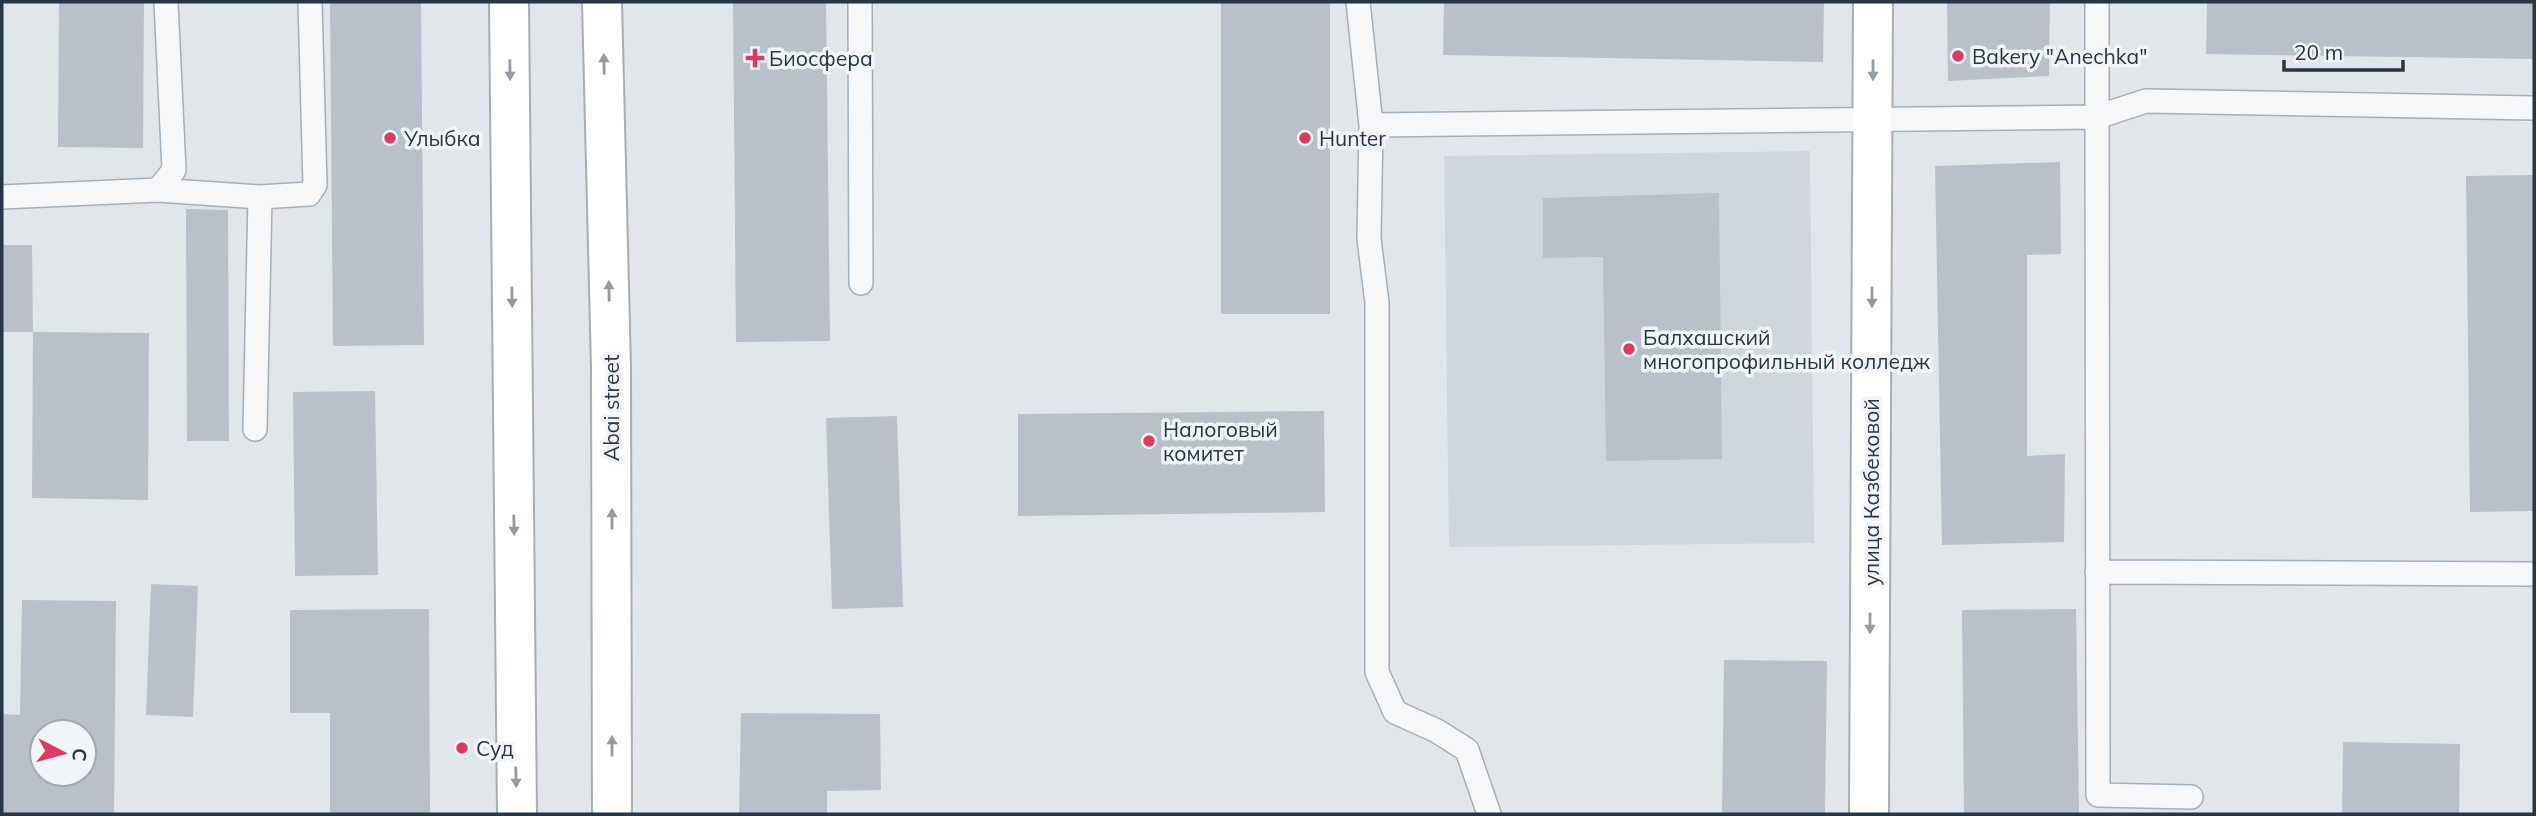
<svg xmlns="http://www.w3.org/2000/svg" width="2536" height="816" font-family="Mulish,sans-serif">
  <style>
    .built { fill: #cfd6de }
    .building { fill: #b8c0ca; fill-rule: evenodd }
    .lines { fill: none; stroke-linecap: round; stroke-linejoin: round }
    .lane-casing { stroke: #a5adb6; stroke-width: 26 }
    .secondary-casing { stroke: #a5adb6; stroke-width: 42 }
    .lane { stroke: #f5f7f9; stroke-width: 23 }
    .secondary { stroke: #fff; stroke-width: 38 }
    .oneway { fill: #939aa2 }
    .poi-dot { fill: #de3961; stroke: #f1f5f8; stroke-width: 2.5 }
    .labels { text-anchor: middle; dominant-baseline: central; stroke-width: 7; stroke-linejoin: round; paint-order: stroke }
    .poi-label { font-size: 21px; fill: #273545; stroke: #f1f5f8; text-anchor: start }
    .street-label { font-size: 21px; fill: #273545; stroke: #f1f5f8 }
  </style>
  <rect width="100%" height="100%" fill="#e1e6eb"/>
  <!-- built -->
  <path class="built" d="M 1810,151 L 1814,543 L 1449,547 L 1444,156 Z"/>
  <!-- building -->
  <path class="building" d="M 59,2 L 144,2 L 143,148 L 58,147 Z
    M 330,2 L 421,2 L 424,345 L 333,346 Z
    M 733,2 L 826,2 L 830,341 L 736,342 Z
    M 1221,2 L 1330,2 L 1330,314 L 1221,314 Z
    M 1444,2 L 1824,2 L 1823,62 L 1443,55 Z
    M 1947,2 L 2050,2 L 2049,76 L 1948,81 Z
    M 2207,2 L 2534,2 L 2534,59 L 2206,54 Z
    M 2060,162 L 2061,254 L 2027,255 L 2027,456 L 2065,454 L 2064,542 L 1942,545 L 1935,166 Z
    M 2534,175 L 2534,511 L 2470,512 L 2466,176 Z
    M 1719,193 L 1722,459 L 1606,461 L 1603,257 L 1543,258 L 1543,198 Z
    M 186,209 L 228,210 L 229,441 L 187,441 Z
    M 2,245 L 32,245 L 33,332 L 149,333 L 148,500 L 32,498 L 33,332 L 2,332 Z
    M 375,391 L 378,575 L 295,576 L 293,392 Z
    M 1324,411 L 1325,512 L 1018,516 L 1018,414 Z
    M 897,416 L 903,607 L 832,609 L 826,418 Z
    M 151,584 L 198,586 L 193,717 L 146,715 Z
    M 22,600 L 116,601 L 114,814 L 2,814 L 2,714 L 20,715 ZM 42,732 L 84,732 L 84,774 L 42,774 Z
    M 429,609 L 430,814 L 330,814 L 330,713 L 290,713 L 290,610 Z
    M 2076,609 L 2079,814 L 1964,814 L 1962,610 Z
    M 1724,660 L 1827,661 L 1825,814 L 1722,814 Z
    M 741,713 L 880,714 L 881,790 L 827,791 L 827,814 L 739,814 Z
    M 2343,742 L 2460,744 L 2459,814 L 2342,814 Z"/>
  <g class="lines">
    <defs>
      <path id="lane" d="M 860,2 L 861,283
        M 1358,2 L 1371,125 L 1369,239 L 1377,303 L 1377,672 L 1395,712 L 1437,731 L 1467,750 L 1489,814
        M 1371,125 L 2097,117 L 2097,2
        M 158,190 L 260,197 L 309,194 L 315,185 L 310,2
        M 2,197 L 158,190 L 174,170 L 166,2
        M 255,429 L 260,197
        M 2097,572 L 2534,574
        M 2191,797 L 2098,795 L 2097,117 L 2146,101 L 2534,108"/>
      <path id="secondary" d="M 509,2 L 517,814
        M 602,2 L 611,368 L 612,814
        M 1869,814 L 1873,2"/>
    </defs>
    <!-- lane casing -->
    <use href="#lane" class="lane-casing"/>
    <!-- secondary casing -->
    <use href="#secondary" class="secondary-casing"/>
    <!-- lane -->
    <use href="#lane" class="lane"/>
    <!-- secondary -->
    <use href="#secondary" class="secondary"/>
  </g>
  <!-- one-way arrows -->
  <defs><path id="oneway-solid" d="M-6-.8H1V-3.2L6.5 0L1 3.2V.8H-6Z" transform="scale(1.75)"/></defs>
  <g class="oneway">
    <use href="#oneway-solid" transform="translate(604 64) rotate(-91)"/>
    <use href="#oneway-solid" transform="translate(510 70) rotate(89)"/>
    <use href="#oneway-solid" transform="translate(1873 70) rotate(90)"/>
    <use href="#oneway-solid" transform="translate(609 291) rotate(-91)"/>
    <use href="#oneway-solid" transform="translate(512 297) rotate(89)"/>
    <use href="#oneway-solid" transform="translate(1872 297) rotate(90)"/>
    <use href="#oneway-solid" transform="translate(612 519) rotate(-90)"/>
    <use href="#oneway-solid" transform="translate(514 525) rotate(89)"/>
    <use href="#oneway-solid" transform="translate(1870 623) rotate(90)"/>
    <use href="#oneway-solid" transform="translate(612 746) rotate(-90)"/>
    <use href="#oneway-solid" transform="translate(516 777) rotate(89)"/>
  </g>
  <!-- markers -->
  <g class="poi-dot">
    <circle cx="1958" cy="56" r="7"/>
    <path d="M751.5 47.5h7v7h7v7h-7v7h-7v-7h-7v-7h7z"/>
    <circle cx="390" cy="138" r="7"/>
    <circle cx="1305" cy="138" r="7"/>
    <circle cx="1629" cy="349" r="7"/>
    <circle cx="1149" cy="441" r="7"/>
    <circle cx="462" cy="748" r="7"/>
  </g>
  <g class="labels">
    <!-- poi labels -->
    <g class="poi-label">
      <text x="1972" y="56">Bakery "Anechka"</text>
      <text x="769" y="58">Биосфера</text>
      <text x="404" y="138">Улыбка</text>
      <text x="1319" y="138">Hunter</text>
      <text x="1643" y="337">Балхашский<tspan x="1643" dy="24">многопрофильный колледж</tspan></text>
      <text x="1163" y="429">Налоговый<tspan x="1163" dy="24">комитет</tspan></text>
      <text x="476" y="748">Суд</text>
    </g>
    <!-- street labels -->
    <g class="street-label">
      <text transform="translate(611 408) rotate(-90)">Abai street</text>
      <text transform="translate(1871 492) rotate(-90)">улица Казбековой</text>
    </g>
  </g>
  <!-- border -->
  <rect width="2536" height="816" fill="none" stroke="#273545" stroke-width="7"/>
  <!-- north arrow -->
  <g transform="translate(63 753) rotate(96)"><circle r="33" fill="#f1f5f8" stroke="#a0a8b0" stroke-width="2"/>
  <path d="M0-5L12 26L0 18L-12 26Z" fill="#de3961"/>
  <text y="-10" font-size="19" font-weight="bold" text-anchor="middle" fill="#273545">С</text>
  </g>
  <!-- scale -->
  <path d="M2284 60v10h119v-10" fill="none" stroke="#273545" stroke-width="3.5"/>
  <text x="2294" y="60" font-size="21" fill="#273545" stroke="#f1f5f8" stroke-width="5" paint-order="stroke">20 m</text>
</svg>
